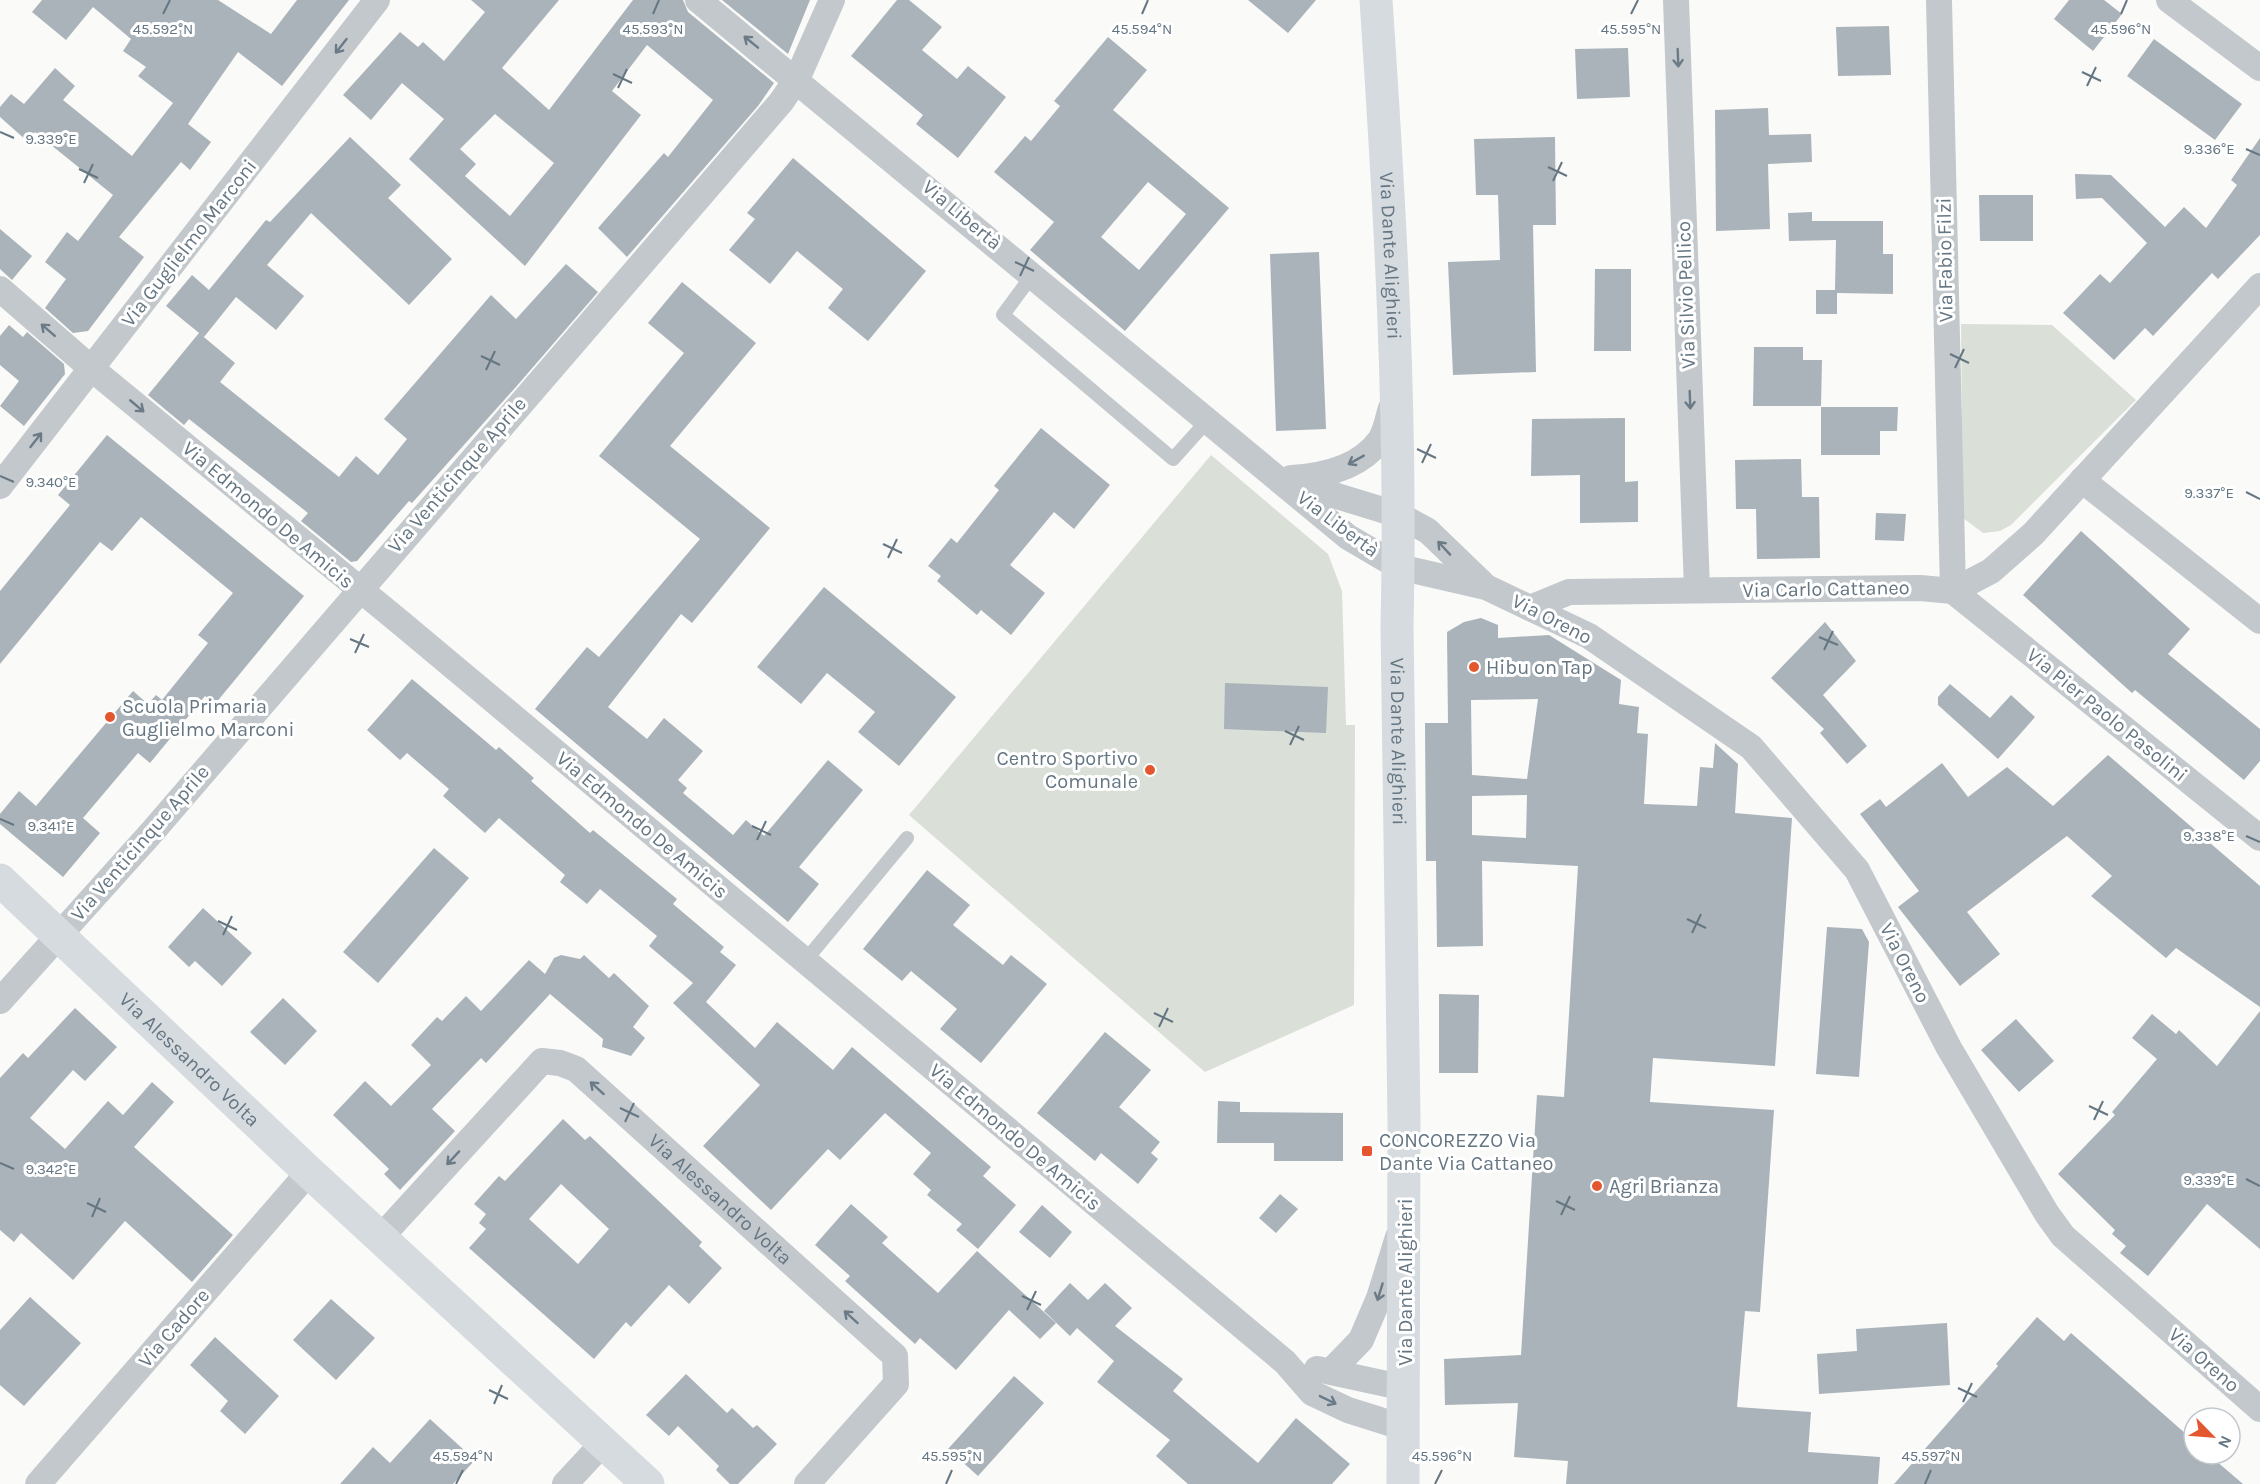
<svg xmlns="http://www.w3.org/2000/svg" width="2260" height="1484" font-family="Karla,sans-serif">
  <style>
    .green { fill: #dadfd7 }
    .building { fill: #aab3b9; fill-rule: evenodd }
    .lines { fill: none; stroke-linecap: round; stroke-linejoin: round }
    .lane { stroke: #c3c8cc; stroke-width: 14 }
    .street { stroke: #c3c8cc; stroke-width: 26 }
    .secondary { stroke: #d6dbdf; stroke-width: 33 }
    .oneway { stroke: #6a7a87 }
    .ticks { fill: none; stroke: #657683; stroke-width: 2 }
    .poi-dot { fill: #e4572e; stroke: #fff; stroke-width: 2 }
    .labels { text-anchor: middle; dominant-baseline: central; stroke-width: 6; stroke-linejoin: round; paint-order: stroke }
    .street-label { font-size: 20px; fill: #657683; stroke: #fff }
    .poi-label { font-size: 20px; fill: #657683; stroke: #fff; text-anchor: start }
    .ticks-label { font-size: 15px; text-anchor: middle; fill: #657683; stroke: #fff; stroke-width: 6; stroke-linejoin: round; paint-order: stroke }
  </style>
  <rect width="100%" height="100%" fill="#fafaf8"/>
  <!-- green -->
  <path class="green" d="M 1961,324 L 2052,325 L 2136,400 L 2011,525 L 2000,531 L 1983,533 L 1963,518 Z
    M 1211,455 L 1328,554 L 1342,591 L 1346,725 L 1355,725 L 1354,1005 L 1205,1072 L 909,815 Z"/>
  <!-- building -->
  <path class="building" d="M 42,0 L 218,0 L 271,34 L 297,0 L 349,0 L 282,86 L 238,52 L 188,124 L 211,142 L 190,170 L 181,162 L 119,237 L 144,257 L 88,331 L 73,333 L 45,308 L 66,279 L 45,262 L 67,232 L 78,241 L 113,195 L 35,132 L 27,141 L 0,117 L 0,107 L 11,94 L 24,104 L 55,68 L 75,86 L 63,100 L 132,156 L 173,103 L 138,76 L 146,67 L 123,51 L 131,39 L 93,7 L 66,40 L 32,12 Z
    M 471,0 L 559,0 L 502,68 L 549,110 L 633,0 L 683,0 L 688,12 L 774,83 L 758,106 L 627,257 L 598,228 L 664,153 L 668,157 L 713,100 L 647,45 L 612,91 L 641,115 L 525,266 L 409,159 L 444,119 L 402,83 L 371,120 L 343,95 L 400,32 L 418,47 L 423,42 L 444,61 L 485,12 ZM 495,114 L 554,163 L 510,216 L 465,176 L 476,164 L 460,149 Z
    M 722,0 L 810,0 L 788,54 Z
    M 897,0 L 909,0 L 942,27 L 922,50 L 957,79 L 968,66 L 1006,97 L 958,158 L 916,124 L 923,115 L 851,56 Z
    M 1248,0 L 1316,0 L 1288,33 Z
    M 2069,0 L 2104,0 L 2122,14 L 2093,51 L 2054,19 Z
    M 1889,26 L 1891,75 L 1838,76 L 1836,27 Z
    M 1108,37 L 1147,70 L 1113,110 L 1229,208 L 1125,331 L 1030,250 L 1054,222 L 994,172 L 1025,136 L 1031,141 L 1060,106 L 1054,101 ZM 1148,182 L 1186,214 L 1139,270 L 1101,237 Z
    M 2154,39 L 2242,104 L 2215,140 L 2127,76 Z
    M 1628,48 L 1630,97 L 1577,99 L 1575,49 Z
    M 1768,108 L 1769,135 L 1811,134 L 1812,162 L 1768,164 L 1770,229 L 1716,231 L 1715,110 Z
    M 350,137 L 401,185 L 388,198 L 452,259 L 409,305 L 311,213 L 267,265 L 304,296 L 276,330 L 236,297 L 204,337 L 166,306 L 192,275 L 209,290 L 266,220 L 270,222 Z
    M 1555,137 L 1556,225 L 1533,225 L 1536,372 L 1453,375 L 1448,262 L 1500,260 L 1498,195 L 1476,195 L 1474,139 Z
    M 2260,138 L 2260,235 L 2218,279 L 2212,273 L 2153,336 L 2145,328 L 2114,360 L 2063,313 L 2100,274 L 2110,283 L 2147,243 L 2102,198 L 2076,199 L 2075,174 L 2111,175 L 2165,227 L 2184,207 L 2206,228 L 2237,185 L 2231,180 Z
    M 793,158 L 926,271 L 868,341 L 828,308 L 843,289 L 797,251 L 770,284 L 729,250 L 755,219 L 747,213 Z
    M 1979,195 L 2033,195 L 2033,241 L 1980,241 Z
    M 1812,212 L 1812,221 L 1883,221 L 1883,254 L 1893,254 L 1893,294 L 1837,293 L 1837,314 L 1816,314 L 1816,290 L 1835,290 L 1836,240 L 1789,241 L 1788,213 Z
    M 0,229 L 32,256 L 12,280 L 0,269 Z
    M 1319,252 L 1326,429 L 1276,431 L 1270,254 Z
    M 566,264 L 598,292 L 515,388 L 412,503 L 409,501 L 357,561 L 351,562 L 301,521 L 308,513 L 189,419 L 184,425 L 148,395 L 199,333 L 235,363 L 220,382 L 339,477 L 356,456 L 378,475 L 407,439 L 384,419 L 491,295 L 516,319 Z
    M 1595,269 L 1631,269 L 1631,351 L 1594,351 Z
    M 682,282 L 756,343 L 670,446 L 770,528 L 692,623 L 681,614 L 608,707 L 647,739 L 664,718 L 703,751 L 678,780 L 687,788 L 683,793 L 733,835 L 746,820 L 764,836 L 828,760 L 863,790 L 799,867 L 819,884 L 788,922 L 535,709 L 587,647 L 599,657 L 700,539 L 599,456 L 684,353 L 648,323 Z
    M 9,325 L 23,337 L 27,332 L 64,364 L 65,374 L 24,426 L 0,406 L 19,381 L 0,365 L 0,336 Z
    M 1754,347 L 1803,347 L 1803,360 L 1822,360 L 1821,406 L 1753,406 Z
    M 1821,407 L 1898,407 L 1897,431 L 1880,431 L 1880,455 L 1821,455 Z
    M 1625,418 L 1625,482 L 1638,481 L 1638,522 L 1580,523 L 1580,475 L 1531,476 L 1532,419 Z
    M 1041,428 L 1110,485 L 1074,529 L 1054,512 L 1010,565 L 1045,593 L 1011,635 L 981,610 L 977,615 L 937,581 L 941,576 L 928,566 L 951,538 L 957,543 L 999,490 L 994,486 Z
    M 107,435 L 304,596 L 215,704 L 205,696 L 150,763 L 138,753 L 83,818 L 100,833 L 63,877 L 0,824 L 0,814 L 19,791 L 36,806 L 133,691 L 148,704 L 156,695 L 162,700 L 208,643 L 198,635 L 233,593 L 141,517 L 112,551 L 100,542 L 0,664 L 0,591 L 70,505 L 58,495 Z
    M 1801,459 L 1802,497 L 1819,497 L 1820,558 L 1757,559 L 1756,509 L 1736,509 L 1735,460 Z
    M 1876,513 L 1906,514 L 1904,541 L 1875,540 Z
    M 2081,531 L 2190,629 L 2168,654 L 2260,729 L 2260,761 L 2244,780 L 2135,690 L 2132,693 L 2023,595 Z
    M 824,587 L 956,697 L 899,766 L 858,732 L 875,712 L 827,673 L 801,704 L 757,667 Z
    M 1481,618 L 1498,625 L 1498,638 L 1549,635 L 1621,680 L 1619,704 L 1639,707 L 1637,733 L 1648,734 L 1644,804 L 1697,806 L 1700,767 L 1713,768 L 1715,743 L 1738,764 L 1735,813 L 1792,818 L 1775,1066 L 1653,1058 L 1650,1102 L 1774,1110 L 1760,1312 L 1745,1311 L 1737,1407 L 1811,1412 L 1808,1452 L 1880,1457 L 1878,1484 L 1566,1484 L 1568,1461 L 1514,1457 L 1518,1403 L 1445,1405 L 1444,1359 L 1521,1355 L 1537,1095 L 1564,1097 L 1578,866 L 1482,861 L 1483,946 L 1437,947 L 1436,861 L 1426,861 L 1425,723 L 1448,723 L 1447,632 L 1464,622 ZM 1538,699 L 1527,779 L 1472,775 L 1471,700 ZM 1527,795 L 1526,838 L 1472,835 L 1472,796 Z
    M 1825,622 L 1856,661 L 1823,695 L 1867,746 L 1847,764 L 1820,733 L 1824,729 L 1771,678 Z
    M 412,679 L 496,750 L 499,747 L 534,778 L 531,781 L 590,833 L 593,830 L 677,899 L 673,904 L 724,947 L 720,952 L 736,965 L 706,1002 L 755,1048 L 777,1022 L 833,1070 L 852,1047 L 991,1167 L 983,1176 L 1016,1205 L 978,1249 L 956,1230 L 962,1224 L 927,1195 L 931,1190 L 913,1174 L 931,1153 L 885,1113 L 840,1160 L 828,1149 L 771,1210 L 703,1146 L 760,1085 L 673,1003 L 693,983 L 649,946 L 657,936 L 600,889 L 587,904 L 560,882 L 565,875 L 499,818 L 485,833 L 443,796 L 449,789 L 407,753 L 400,760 L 367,730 Z
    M 1225,683 L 1328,687 L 1326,733 L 1224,729 Z
    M 1950,684 L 1990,718 L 2011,695 L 2035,717 L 1998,759 L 1938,705 L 1938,697 Z
    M 2108,755 L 2260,886 L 2260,1007 L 2176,948 L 2166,958 L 2091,896 L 2112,876 L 2067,836 L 1967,912 L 2000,954 L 1960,986 L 1898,907 L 1919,891 L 1860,814 L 1880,799 L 1886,807 L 1942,763 L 1968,797 L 2007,767 L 2053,806 Z
    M 434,848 L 469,878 L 378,983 L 343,952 Z
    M 927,870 L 970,905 L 953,925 L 1003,965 L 1011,955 L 1047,984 L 981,1063 L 940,1029 L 957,1009 L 911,971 L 902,981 L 863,949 Z
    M 203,908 L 252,953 L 222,986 L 195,961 L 189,967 L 168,947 Z
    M 1827,927 L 1862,929 L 1869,942 L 1859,1077 L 1816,1074 Z
    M 561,955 L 580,959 L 584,955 L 609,978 L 614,973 L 649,1006 L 633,1027 L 645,1038 L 631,1056 L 602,1047 L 603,1039 L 550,994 L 486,1063 L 481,1058 L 432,1109 L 455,1131 L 400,1190 L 384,1174 L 389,1169 L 333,1115 L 365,1081 L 391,1106 L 431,1065 L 411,1045 L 437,1017 L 442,1021 L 466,996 L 481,1011 L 529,960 L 545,974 L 554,958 Z
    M 1439,994 L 1479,995 L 1478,1073 L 1439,1073 Z
    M 283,998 L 317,1031 L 285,1065 L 250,1032 Z
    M 75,1008 L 117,1047 L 85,1081 L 73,1070 L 30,1118 L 65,1149 L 108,1101 L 123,1115 L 152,1082 L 174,1102 L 134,1147 L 233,1235 L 192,1282 L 125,1221 L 73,1280 L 21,1233 L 14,1242 L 0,1230 L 0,1078 L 23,1053 L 28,1058 Z
    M 2260,1011 L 2260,1249 L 2207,1204 L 2148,1276 L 2120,1253 L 2126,1246 L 2112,1234 L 2115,1230 L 2058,1174 L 2115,1115 L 2112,1112 L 2157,1059 L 2132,1038 L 2152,1014 L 2176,1034 L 2179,1030 L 2217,1066 Z
    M 2016,1019 L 2054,1061 L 2019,1092 L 1981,1050 Z
    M 1105,1032 L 1151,1070 L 1119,1107 L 1160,1142 L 1151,1153 L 1158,1159 L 1138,1184 L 1101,1153 L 1095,1161 L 1037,1113 Z
    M 1218,1101 L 1240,1102 L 1240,1112 L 1343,1113 L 1343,1161 L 1274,1161 L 1274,1143 L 1217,1143 Z
    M 563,1119 L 585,1140 L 590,1136 L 702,1242 L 699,1246 L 722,1268 L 689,1304 L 669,1285 L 631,1327 L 626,1322 L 594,1359 L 469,1248 L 486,1229 L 479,1223 L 486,1214 L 474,1204 L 499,1176 L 505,1181 ZM 561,1184 L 609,1229 L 578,1264 L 529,1219 Z
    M 1280,1194 L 1298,1209 L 1276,1233 L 1259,1218 Z
    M 851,1204 L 888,1237 L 882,1243 L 938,1293 L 977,1251 L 1056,1323 L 1040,1339 L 1009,1310 L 956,1370 L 920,1338 L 915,1344 L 845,1281 L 850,1276 L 815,1245 Z
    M 1042,1205 L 1072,1232 L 1050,1258 L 1019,1232 Z
    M 1070,1283 L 1088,1300 L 1105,1283 L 1132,1308 L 1115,1326 L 1183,1379 L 1173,1391 L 1258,1463 L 1296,1418 L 1350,1464 L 1332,1484 L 1188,1484 L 1156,1456 L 1170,1440 L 1097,1382 L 1114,1361 L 1077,1328 L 1070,1336 L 1044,1311 Z
    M 30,1297 L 81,1343 L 24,1406 L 0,1385 L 0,1330 Z
    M 331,1299 L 375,1338 L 336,1380 L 293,1340 Z
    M 2037,1317 L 2064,1341 L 2071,1333 L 2194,1441 L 2194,1454 L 2208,1454 L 2243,1484 L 1894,1484 L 1998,1366 L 1996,1364 Z
    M 1947,1323 L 1950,1385 L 1819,1394 L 1817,1354 L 1857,1351 L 1856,1329 Z
    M 215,1337 L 279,1396 L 245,1434 L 220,1411 L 228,1401 L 190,1365 Z
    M 686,1374 L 727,1413 L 732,1408 L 753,1428 L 757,1425 L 777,1444 L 738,1484 L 730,1484 L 716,1470 L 719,1466 L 678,1426 L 669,1436 L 646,1415 Z
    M 1014,1376 L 1044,1403 L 978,1476 L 948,1449 Z
    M 430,1419 L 475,1460 L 453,1484 L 340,1484 L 373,1447 L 390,1463 Z"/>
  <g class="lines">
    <!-- lane -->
    <path class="lane" d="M 1033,274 L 1003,315 L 1173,459 L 1208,420
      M 805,961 L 907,838"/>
    <!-- street -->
    <g class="street">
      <path d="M 698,0 L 1348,537 L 1399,567 L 1486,587 L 1589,636 L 1751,747 L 1857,870 L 1949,1048 L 2047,1214 L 2063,1236 L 2260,1409"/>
      <path d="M 1676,0 L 1697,590"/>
      <path d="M 1939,0 L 1953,591 L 2260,838"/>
      <path d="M 2169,0 L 2260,68"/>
      <path d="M 0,289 L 92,369 L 401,623 L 1285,1362 L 1312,1393 L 1348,1410 L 1405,1428"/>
      <path d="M 1291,478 C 1324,476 1360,468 1380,440 C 1386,431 1388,417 1391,408"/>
      <path d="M 2082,480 L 2260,621"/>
      <path d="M 1291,482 L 1399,515 L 1428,531 L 1482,583"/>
      <path d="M 0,486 L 377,0"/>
      <path d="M 1530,608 L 1569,592 L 1920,588 L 1953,591 L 1991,571 L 2033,534 L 2260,286"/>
      <path d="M 0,1001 L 152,832 L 781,102 L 797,79 L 832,0"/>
      <path id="s1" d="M 381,1237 L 542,1061 L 560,1063 L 576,1069 L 895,1356 L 896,1384 L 807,1484"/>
      <path d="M 1317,1369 L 1405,1388"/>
      <path d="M 1331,1371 L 1361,1340 L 1379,1298 L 1398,1237"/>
      <path d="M 38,1484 L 309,1172"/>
      <path d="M 565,1484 L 604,1442"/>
    </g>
    <!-- secondary -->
    <g class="secondary">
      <path id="s2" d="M 1376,0 C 1390,208 1402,417 1397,625 L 1404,1120 L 1403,1484"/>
      <path id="s3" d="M 0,880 L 309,1172 L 648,1484"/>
    </g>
  </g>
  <!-- one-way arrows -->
  <defs><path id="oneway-shaft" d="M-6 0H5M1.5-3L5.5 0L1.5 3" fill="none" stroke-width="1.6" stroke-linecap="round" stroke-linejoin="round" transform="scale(1.5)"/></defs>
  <g class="oneway">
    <use href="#oneway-shaft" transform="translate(751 42) rotate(-141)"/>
    <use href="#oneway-shaft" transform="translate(341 46) rotate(128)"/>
    <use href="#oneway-shaft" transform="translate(1678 58) rotate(88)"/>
    <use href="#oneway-shaft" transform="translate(48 330) rotate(-139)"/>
    <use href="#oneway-shaft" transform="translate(1690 400) rotate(88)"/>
    <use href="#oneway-shaft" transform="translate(137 406) rotate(40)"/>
    <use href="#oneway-shaft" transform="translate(36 440) rotate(-52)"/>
    <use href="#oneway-shaft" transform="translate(1356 460) rotate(151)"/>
    <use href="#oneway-shaft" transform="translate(1444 548) rotate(-133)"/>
    <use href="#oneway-shaft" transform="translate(597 1088) rotate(-138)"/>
    <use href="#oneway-shaft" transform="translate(453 1158) rotate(133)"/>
    <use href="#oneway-shaft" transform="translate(1380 1292) rotate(107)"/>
    <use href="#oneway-shaft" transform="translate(851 1317) rotate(-138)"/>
    <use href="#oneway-shaft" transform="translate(1328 1400) rotate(26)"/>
  </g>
  <!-- ticks -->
  <path class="ticks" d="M 163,14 L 170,0M 653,14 L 659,0M 1142,14 L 1148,0M 1631,14 L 1638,0M 2121,14 L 2127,0M 2082,72 L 2101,81M 613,74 L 632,83M 2087,86 L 2096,67M 618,88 L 627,69M 0,132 L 14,138M 2246,149 L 2260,155M 1548,167 L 1567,176M 79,169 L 98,178M 1553,181 L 1562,162M 84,183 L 93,164M 1015,262 L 1034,271M 1020,276 L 1029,257M 1950,354 L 1969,363M 481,356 L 500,365M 1955,368 L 1964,349M 486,370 L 495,351M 1417,449 L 1436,458M 1422,463 L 1431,444M 0,476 L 14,482M 2246,492 L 2260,499M 883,544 L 902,553M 888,558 L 897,539M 1819,637 L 1838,645M 350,639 L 369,647M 1824,650 L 1833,631M 355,653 L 364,634M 1285,731 L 1304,740M 1290,745 L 1299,726M 0,819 L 14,825M 752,826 L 771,835M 2246,836 L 2260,842M 757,840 L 766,821M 1687,919 L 1706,928M 218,921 L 237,930M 1692,933 L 1701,914M 223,935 L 232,916M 1154,1013 L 1173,1022M 1159,1027 L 1168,1008M 2089,1106 L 2108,1115M 620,1108 L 639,1117M 2094,1120 L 2103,1101M 625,1122 L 634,1103M 0,1163 L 14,1169M 2246,1179 L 2260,1186M 1556,1201 L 1575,1210M 87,1203 L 106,1212M 1561,1215 L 1570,1196M 92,1217 L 100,1198M 1022,1296 L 1041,1305M 1027,1310 L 1036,1291M 1958,1388 L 1977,1397M 489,1390 L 508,1399M 1963,1402 L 1972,1383M 494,1404 L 502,1385M 456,1484 L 463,1470M 946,1484 L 952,1470M 1435,1484 L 1442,1470M 1925,1484 L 1931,1470"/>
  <!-- markers -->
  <g class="poi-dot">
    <circle cx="1474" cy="667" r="6"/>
    <circle cx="110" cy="717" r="6"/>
    <circle cx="1150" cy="770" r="6"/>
    <rect x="1361" y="1145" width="12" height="12" rx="3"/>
    <circle cx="1597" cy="1186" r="6"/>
  </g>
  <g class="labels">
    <!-- street labels -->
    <g class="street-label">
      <text transform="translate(962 215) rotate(40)">Via Libertà</text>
      <text transform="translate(189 243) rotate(-52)">Via Guglielmo Marconi</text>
      <text stroke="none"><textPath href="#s2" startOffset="256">Via Dante Alighieri</textPath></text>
      <text transform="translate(1945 260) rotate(-91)">Via Fabio Filzi</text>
      <text transform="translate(1686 295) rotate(-92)">Via Silvio Pellico</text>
      <text transform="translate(457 475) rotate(-49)">Via Venticinque Aprile</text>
      <text transform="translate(268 515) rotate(40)">Via Edmondo De Amicis</text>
      <text transform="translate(1338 524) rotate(37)">Via Libertà</text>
      <text transform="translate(1826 589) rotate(-1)">Via Carlo Cattaneo</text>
      <text transform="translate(1552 619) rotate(27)">Via Oreno</text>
      <text transform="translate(2107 715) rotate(39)">Via Pier Paolo Pasolini</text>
      <text stroke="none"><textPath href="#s2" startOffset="742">Via Dante Alighieri</textPath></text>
      <text transform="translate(642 825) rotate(40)">Via Edmondo De Amicis</text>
      <text transform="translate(140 843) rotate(-49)">Via Venticinque Aprile</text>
      <text transform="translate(1905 963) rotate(63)">Via Oreno</text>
      <text stroke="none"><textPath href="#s3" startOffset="261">Via Alessandro Volta</textPath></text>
      <text transform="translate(1015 1137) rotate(40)">Via Edmondo De Amicis</text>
      <text stroke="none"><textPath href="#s1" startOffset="468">Via Alessandro Volta</textPath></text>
      <text transform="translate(1405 1282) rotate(-90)">Via Dante Alighieri</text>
      <text transform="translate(174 1328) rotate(-49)">Via Cadore</text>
      <text transform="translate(2204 1360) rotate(41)">Via Oreno</text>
    </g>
    <!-- poi labels -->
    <g class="poi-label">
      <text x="1486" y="667">Hibu on Tap</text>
      <text x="122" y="706">Scuola Primaria<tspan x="122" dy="23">Guglielmo Marconi</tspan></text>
      <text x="1138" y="758" text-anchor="end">Centro Sportivo<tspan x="1138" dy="23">Comunale</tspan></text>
      <text x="1379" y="1140">CONCOREZZO Via<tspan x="1379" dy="23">Dante Via Cattaneo</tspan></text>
      <text x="1609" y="1186">Agri Brianza</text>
    </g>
  </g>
  <g class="ticks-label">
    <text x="163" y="34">45.592°N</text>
    <text x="653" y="34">45.593°N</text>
    <text x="1142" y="34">45.594°N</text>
    <text x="1631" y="34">45.595°N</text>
    <text x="2121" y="34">45.596°N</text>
    <text x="51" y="144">9.339°E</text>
    <text x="2209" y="154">9.336°E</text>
    <text x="51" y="487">9.340°E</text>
    <text x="2209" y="498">9.337°E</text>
    <text x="51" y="831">9.341°E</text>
    <text x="2209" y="841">9.338°E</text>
    <text x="51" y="1174">9.342°E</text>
    <text x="2209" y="1185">9.339°E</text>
    <text x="463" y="1461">45.594°N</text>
    <text x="952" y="1461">45.595°N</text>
    <text x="1442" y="1461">45.596°N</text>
    <text x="1931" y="1461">45.597°N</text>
  </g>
  <!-- north arrow -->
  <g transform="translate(2212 1436) rotate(115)"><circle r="28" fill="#ffffff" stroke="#c1c8cd" stroke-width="1.5"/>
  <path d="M0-4.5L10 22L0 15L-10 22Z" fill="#e4572e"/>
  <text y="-9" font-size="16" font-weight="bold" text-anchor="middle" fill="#657683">N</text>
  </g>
</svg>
